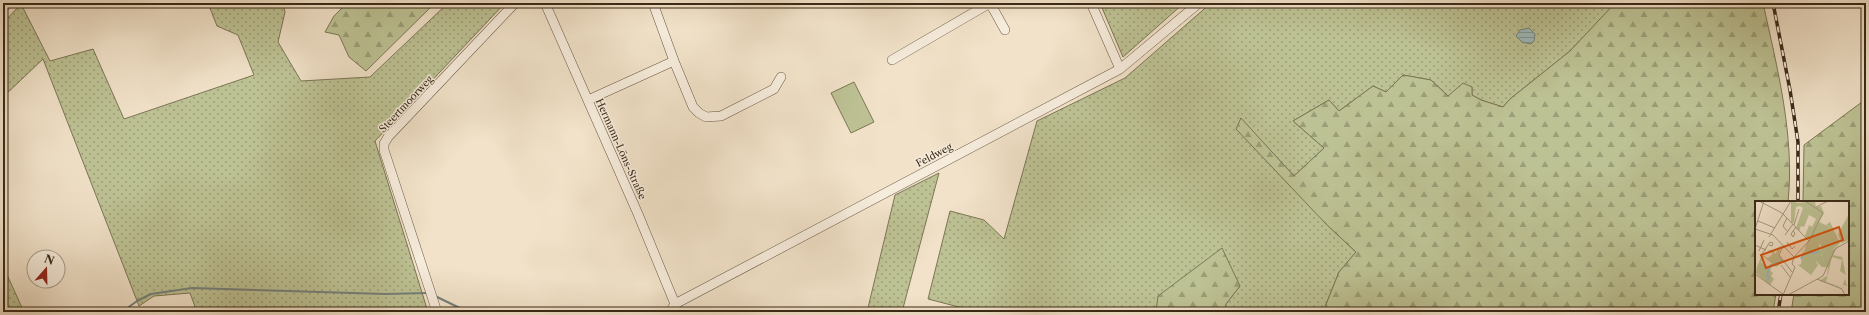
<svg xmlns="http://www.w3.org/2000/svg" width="1869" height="315" font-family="'Libre Caslon Text',serif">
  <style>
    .grass { fill: url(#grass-dots); stroke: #7c7656 }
    .forest { fill: url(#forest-firs); stroke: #7c7656 }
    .park { fill: #bdc294; stroke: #7c7656 }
    .water { fill: url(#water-rules); stroke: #75817b }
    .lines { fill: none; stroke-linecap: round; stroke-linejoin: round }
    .stream { stroke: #75817b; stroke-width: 2 }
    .street-casing { stroke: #685744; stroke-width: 10 }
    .street { stroke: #f6ecdc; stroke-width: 9 }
    .rail-casing { stroke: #3a2917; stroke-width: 3.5 }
    .rail { stroke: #f6ecdc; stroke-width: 2; stroke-dasharray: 6; stroke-linecap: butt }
    .labels { text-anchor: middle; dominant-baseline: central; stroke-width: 3; stroke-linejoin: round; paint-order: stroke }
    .street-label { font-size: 10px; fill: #3a2917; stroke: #f6ecdc }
    .inset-river { fill: none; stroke: #9dbcbe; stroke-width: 2 }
    .inset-road { fill: none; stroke: #a89882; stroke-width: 1 }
    .view { fill: #d7540d; fill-opacity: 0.15; stroke: #d7540d; stroke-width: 2 }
    .inset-edge { fill: none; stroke: #3a2917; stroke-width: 2 }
  </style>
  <defs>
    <pattern id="grass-dots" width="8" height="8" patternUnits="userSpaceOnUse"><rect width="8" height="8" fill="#bdc294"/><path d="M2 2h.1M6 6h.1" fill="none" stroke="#9b9e78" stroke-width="1.8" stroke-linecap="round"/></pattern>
    <pattern id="forest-firs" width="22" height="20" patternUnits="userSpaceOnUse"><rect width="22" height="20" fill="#bdc294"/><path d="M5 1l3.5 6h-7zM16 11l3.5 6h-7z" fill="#9b9e78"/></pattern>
    <pattern id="water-rules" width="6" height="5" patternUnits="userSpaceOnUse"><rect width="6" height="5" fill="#9dbcbe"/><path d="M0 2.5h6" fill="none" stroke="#819999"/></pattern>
  </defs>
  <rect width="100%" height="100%" fill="#f1e2c9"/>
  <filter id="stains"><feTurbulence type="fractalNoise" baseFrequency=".005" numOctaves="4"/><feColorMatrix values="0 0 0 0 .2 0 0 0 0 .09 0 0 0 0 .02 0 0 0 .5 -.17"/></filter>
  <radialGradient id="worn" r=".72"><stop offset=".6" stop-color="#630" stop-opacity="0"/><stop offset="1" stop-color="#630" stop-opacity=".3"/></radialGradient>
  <!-- grass -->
  <path class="grass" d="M 208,3 L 283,3 L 285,12 L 278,42 L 301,81 L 370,77 L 448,3 L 505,3 L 375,141 L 428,312 L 197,312 L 190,293 L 154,296 L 139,306 L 43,59 L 3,97 L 3,23 L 21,4 L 50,61 L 93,49 L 124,119 L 254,75 L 238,35 L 217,26 Z
    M 1100,3 L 1184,3 L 1123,57 Z
    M 1211,3 L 1615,4 L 1570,51 L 1510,99 L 1503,107 L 1481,100 L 1472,95 L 1472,87 L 1448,96 L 1431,80 L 1403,75 L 1386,92 L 1373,86 L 1339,111 L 1329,100 L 1293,121 L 1324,148 L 1294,176 L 1240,118 L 1326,224 L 1356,252 L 1339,272 L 1323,312 L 1224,312 L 1226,304 L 1240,286 L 1159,296 L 1156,312 L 978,312 L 928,299 L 950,211 L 984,220 L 1004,239 L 1037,121 L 1125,78 Z
    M 939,173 L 902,312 L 867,312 L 895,195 Z
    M 3,266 L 24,312 L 3,312 Z"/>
  <!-- forest -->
  <path class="forest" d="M 347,3 L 435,3 L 366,71 L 349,57 L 339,35 L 325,32 L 334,16 Z
    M 1615,3 L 1763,3 C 1777,67 1795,136 1788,202 L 1756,202 L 1756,294 L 1776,294 L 1773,312 L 1323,312 L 1339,272 L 1356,252 L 1326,224 L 1236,129 L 1241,118 L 1294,176 L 1324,148 L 1293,121 L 1329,100 L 1339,111 L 1373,86 L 1386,92 L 1403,75 L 1431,80 L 1448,96 L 1463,83 L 1472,87 L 1472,95 L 1481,100 L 1503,107 L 1510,99 L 1570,51 Z
    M 1866,99 L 1866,312 L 1791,312 L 1794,294 L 1848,294 L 1848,202 L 1803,202 L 1804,145 Z
    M 1222,248 L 1240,286 L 1226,304 L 1224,312 L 1156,312 L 1158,296 Z"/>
  <!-- park -->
  <path class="park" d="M 854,82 L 874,122 L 851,133 L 831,93 Z"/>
  <!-- water -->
  <path class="water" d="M 1529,28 L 1535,34 L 1534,41 L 1531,44 L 1522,42 L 1516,36 L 1520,30 Z"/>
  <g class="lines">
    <!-- stream -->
    <path class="stream" d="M 435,296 L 468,312
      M 122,312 L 137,301 L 151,294 L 192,288 L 385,294 L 427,293
      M 909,312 L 915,312"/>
    <defs>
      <path id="street" d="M 545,3 L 638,214 L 675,304
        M 653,3 L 674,61 L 693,107 L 699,113 L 706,117 L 721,116 L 774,89 L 781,77
        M 990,3 L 1005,30
        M 1091,3 L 1120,69
        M 3,8 L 8,3
        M 892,60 L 990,3
        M 588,100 L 674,61
        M 437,312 L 384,150 L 384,144 L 388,137 L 515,3
        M 670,312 L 675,304 L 1120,69 L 1199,3"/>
    </defs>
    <!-- street casing -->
    <use href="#street" class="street-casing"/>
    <!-- street -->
    <use href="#street" class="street"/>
    <defs>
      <path id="rail" d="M 1773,3 L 1790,90 L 1798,142 L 1798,202
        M 1778,312 L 1781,294"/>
    </defs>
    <!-- rail casing -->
    <use href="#rail" class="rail-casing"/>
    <!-- rail -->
    <use href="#rail" class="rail"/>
  </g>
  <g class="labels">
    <!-- street labels -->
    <g class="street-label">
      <text transform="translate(406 104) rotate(-47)">Steertmoorweg</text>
      <text transform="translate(621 149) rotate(66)">Hermann-Löns-Straße</text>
      <text transform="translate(934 155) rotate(-28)">Feldweg</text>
    </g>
  </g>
  <!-- overview -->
  <g transform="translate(1755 201)">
    <rect width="94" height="94" fill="#f1e2c9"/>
    <path d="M 64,21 L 75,26 L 70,36 L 63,40 L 66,50 L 62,50 L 62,48 L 59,51 L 49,52 L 51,43 ZM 84,43 L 78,54 L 87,56 L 91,74 L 90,77 L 90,78 L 92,85 L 88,84 L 91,74 L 85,70 L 87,59 L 77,56 L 71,81 L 93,88 L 64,80 L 72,75 L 73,66 L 67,66 L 60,59 L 63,64 L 56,74 L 43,64 L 46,63 L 48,47 L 49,57 L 49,53 L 63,51 L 68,56 L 68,60 ZM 26,44 L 24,54 L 29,60 L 21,66 L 9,56 L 6,61 L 18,72 L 16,75 L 19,78 L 15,84 L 1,72 L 2,66 L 7,54 L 13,57 L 18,53 L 13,49 L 18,49 L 20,53 Z" fill="#bdc294"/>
    <path d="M 36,0 L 43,2 L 60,0 L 61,6 L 66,5 L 69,12 L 60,28 L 63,32 L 61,34 L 59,32 L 52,37 L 50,35 L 54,24 L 57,26 L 61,18 L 54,14 L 49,26 L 46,25 L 44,30 L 41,27 L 48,7 L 45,5 L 41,6 L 39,22 L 36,21 ZM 94,13 L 94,39 L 86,42 L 83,33 ZM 75,21 L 85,42 L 79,47 L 74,64 L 70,63 L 66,53 L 63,56 L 63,51 L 52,52 L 59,51 L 61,46 L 62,50 L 66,50 L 66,44 L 59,40 L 62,41 L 65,36 L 70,35 L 75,26 L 71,24 Z" fill="#bdc294"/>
    <path class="inset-river" d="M 46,58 L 49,53 L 64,51M 12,80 L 14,77 L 12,74 L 16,64 L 28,60"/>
    <path class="inset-road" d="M 4,0 L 27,12 L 54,40M 61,6 L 73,0M 3,20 L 20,27M 39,24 L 44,8M 0,28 L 18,34 L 39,56M 0,28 L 9,0M 32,30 L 28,25 L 32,17M 38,30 L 40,32 L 38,36 L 36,33 L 41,26M 30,34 L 38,23M 14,36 L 36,0M 32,41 L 37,48 L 40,45M 0,44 L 11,49M 28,45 L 24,54 L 37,71M 4,50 L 9,39M 7,53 L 15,41 L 18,42 L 17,45 L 14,44M 26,64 L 35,76M 0,73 L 29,94M 62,78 L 87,88 L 90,94M 28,94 L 40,66 L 37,63 L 39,56 L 54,40 L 68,12 L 50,0M 33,94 L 68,75 L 80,48 L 94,40"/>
    <path class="view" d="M 84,26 L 88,39 L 11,67 L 6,54 Z"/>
    <rect width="94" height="94" class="inset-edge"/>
  </g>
  <!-- margin -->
  <rect width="1869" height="315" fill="none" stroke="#f1e2c9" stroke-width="16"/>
  <rect x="4" y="4" width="1861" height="307" fill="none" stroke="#3a2917" stroke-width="2"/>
  <rect x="8" y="8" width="1853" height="299" fill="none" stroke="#3a2917"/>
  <!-- north arrow -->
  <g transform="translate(46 269) rotate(20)"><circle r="19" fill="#f6ecdc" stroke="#ab9e8d"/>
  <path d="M0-3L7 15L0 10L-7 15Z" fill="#8f2418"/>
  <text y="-6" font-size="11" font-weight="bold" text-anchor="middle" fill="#3a2917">N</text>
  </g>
  <rect width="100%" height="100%" filter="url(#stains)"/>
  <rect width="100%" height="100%" fill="url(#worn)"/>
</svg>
